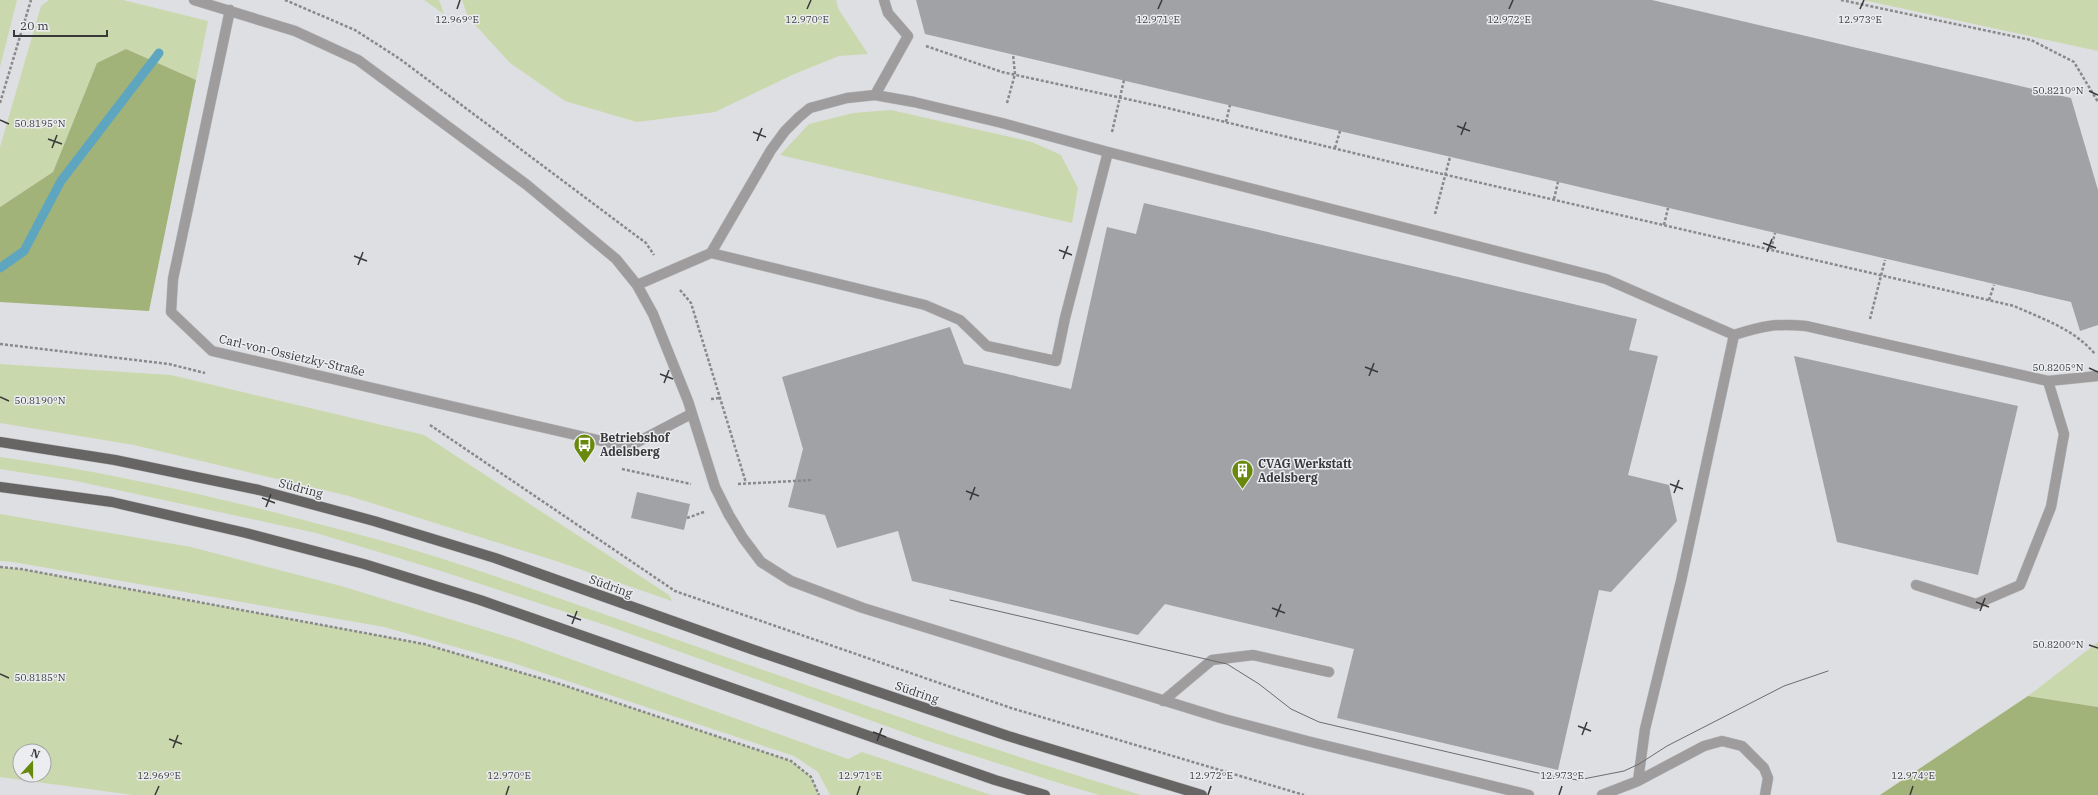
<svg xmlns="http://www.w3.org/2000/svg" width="2098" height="795" font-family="'IBM Plex Serif',serif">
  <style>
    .green { fill: #cad8ad; fill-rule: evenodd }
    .forest { fill: #a2b379 }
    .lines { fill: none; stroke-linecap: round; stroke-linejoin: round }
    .stream { stroke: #5ea6c0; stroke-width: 9 }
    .building { fill: #a1a2a5 }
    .minor-casing { stroke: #bababd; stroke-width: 11 }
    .major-casing { stroke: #bababd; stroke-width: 11 }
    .path { stroke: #89898b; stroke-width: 2.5; stroke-dasharray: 3 2; stroke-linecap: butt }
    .minor { stroke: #9e9c9c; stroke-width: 10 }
    .major { stroke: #676464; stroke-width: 10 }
    .tram { stroke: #6c6d6e; stroke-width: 1 }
    .ticks { fill: none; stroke: #39393a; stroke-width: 1.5 }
    .labels { text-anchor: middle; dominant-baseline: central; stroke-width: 3; stroke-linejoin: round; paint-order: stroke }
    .street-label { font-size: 12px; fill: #39393a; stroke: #ebedf0 }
    .poi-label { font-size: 12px; font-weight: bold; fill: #39393a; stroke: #ebedf0; text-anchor: start }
    .ticks-label { font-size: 10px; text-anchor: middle; fill: #39393a; stroke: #ebedf0; stroke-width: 3; stroke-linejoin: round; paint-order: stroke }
  </style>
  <rect width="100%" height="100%" fill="#dedfe2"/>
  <!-- green -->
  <path class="green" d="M 0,0 L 17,0 L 0,67 Z
    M 49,0 L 123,0 L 208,21 L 196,80 L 126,49 L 98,63 L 53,172 L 0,207 L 0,147 L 41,6 Z
    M 424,0 L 439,0 L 444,14 Z
    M 462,0 L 836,0 L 839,10 L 868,54 L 839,56 L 792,75 L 715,112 L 637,122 L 565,101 L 510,63 L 468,17 Z
    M 1863,0 L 2098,0 L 2098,51 Z
    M 891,110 L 1032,142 L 1061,155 L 1078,188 L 1072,223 L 780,155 L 809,124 L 853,113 Z
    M 0,364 L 171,375 L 424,435 L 669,595 L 672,601 L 553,560 L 349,496 L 134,445 L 0,423 Z
    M 0,457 C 95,470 189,491 281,514 C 334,528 386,541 437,557 C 525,585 611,617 698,647 C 845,699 991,750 1141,795 L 1099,795 L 1062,784 L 925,740 L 611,627 L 438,570 L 316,533 L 76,481 L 0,469 Z
    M 0,514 L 191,547 L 341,586 L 515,639 L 848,759 L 862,752 L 991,795 L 830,795 L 818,772 L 794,756 L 513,663 L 384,627 L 13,562 L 0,561 Z
    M 0,567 L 21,569 L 424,644 L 560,684 L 791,761 L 811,777 L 819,795 L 133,795 L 0,777 ZM 20,751 L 44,751 L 44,775 L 20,775 Z
    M 2098,642 L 2098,707 L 2028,696 Z"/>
  <!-- forest -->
  <path class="forest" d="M 126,49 L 196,80 L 149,311 L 0,302 L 0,207 L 53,172 L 97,63 Z
    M 2028,696 L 2098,707 L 2098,795 L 1880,795 Z"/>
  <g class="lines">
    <!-- stream -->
    <path class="stream" d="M 0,268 L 24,251 L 61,181 L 159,53"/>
  </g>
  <!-- building -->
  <path class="building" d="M 916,0 L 1652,0 L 2071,98 L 2098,190 L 2098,325 L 2080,331 L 2071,302 L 925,34 Z
    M 1144,203 L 1637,319 L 1629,350 L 1658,356 L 1628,475 L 1669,485 L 1677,521 L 1611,592 L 1599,590 L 1558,770 L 1337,718 L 1354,649 L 1165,604 L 1138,635 L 912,581 L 898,531 L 837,548 L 825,515 L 788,507 L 803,449 L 782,377 L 950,327 L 964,364 L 1071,389 L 1107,227 L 1136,234 Z
    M 1794,356 L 2018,406 L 1978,575 L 1837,542 Z
    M 637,492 L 690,504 L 684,530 L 631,518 Z"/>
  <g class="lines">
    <defs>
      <path id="minor" d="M 194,0 L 295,31 L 358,60 L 527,185 L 616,259 L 637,285 L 653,314 L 688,401 L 715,487 L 729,515 L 743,538 L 761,562 L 791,581 L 863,608 L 1224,719 L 1307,741 L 1529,795
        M 230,10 L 173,279 L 171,312 L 212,351 L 628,447 L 691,414
        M 875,95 L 908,36 L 888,13 L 884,0
        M 711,253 L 771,150 L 785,131 L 799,117 L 810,108 L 847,98 L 875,95 L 914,102 L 1002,123 L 1108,152 L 1606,279 L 1734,335 C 1762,326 1776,323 1806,326 L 2048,381 L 2098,376
        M 637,285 L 711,253 L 925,305 L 960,320 L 987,346 L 1056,361 L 1065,318 L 1108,152
        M 1916,585 L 1976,604 L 2020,585 L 2051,507 L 2064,434 L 2048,381
        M 1163,701 L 1212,660 L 1253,655 L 1329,672
        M 1638,781 L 1645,729 L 1681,581 L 1734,335
        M 1602,795 L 1638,781 L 1704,746 L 1722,741 L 1742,746 L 1764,768 L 1768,778 L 1765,795"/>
      <path id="major" d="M 0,442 L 115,460 L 259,490 L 374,521 L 495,558 L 754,650 L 1008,736 L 1202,795
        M 0,487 L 112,502 L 246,533 L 364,564 L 480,600 L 995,780 L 1045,795"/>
    </defs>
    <!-- minor casing -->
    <use href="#minor" class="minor-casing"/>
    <!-- major casing -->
    <use href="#major" class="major-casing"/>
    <!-- path -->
    <path class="path" d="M 285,0 L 355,30 L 400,59 L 646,243 L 654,255
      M 1841,0 L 2031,40 L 2074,62 L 2098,102
      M 926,46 L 1002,72 L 1159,106 L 1399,164 L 2014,306 C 2043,319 2074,329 2095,354
      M 0,103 L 31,0
      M 1007,103 L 1015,74 L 1013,54
      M 1226,122 L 1230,105
      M 1112,132 L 1124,80
      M 1335,148 L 1340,131
      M 1554,199 L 1558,182
      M 1435,214 L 1450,157
      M 1664,225 L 1668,208
      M 1771,249 L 1775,233
      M 680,290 L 691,303 L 746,483
      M 1989,300 L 1994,285
      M 1870,319 L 1885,260
      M 0,344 L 169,364 L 205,373
      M 711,399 L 720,398
      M 430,425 L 675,591 L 1011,708 L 1304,795
      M 622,469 L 691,484
      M 738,484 L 813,480
      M 687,518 L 704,512
      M 0,567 L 21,569 L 424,644 L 560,684 L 791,761 L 811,777 L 819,795"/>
    <!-- minor -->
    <use href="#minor" class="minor"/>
    <!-- major -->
    <use href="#major" class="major"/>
    <!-- tram -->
    <path class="tram" d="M 950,600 L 1227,664 L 1259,684 L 1291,709 L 1319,722 L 1551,776 L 1578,780 L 1624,771 L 1639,764 L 1667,746 L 1784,686 L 1828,671"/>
  </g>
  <!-- ticks -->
  <path class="ticks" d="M 457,9 L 460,0M 807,9 L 811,0M 1158,9 L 1162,0M 1509,9 L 1513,0M 1860,9 L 1864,0M 2089,91 L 2098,95M 0,120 L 9,124M 1457,126 L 1470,131M 753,132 L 766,137M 1461,135 L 1466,122M 48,139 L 62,144M 757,141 L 762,128M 52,148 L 57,135M 1763,243 L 1776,248M 1059,250 L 1072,255M 1767,252 L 1772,239M 354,256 L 367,261M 1063,259 L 1068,246M 358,265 L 363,252M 1365,367 L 1378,372M 2089,368 L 2098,372M 660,374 L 673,379M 1369,376 L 1374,363M 664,383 L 669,370M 0,397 L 9,401M 1670,484 L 1683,489M 966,491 L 979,496M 1674,493 L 1679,480M 262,498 L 275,503M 970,500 L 975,487M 266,507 L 271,494M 1976,602 L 1989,607M 1272,608 L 1285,613M 1980,611 L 1985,598M 567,615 L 581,620M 1276,617 L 1281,604M 572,624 L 577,611M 2089,645 L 2098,648M 0,674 L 9,678M 1578,726 L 1591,731M 873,732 L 886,737M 1582,735 L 1587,722M 169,739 L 182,744M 877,741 L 882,728M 173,748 L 178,735M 155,795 L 159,786M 506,795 L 509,786M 857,795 L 860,786M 1208,795 L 1211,786M 1559,795 L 1562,786M 1910,795 L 1913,786"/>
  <!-- icons -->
  <defs>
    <symbol id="bus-pin" viewBox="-11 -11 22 30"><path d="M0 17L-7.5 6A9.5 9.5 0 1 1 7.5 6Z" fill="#68890b" stroke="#ebedf0"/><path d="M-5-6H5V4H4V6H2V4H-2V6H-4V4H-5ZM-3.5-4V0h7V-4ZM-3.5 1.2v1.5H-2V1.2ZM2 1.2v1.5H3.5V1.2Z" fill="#fff"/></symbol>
    <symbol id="building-pin" viewBox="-11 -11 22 30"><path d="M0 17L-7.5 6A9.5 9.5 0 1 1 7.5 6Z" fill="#68890b" stroke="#ebedf0"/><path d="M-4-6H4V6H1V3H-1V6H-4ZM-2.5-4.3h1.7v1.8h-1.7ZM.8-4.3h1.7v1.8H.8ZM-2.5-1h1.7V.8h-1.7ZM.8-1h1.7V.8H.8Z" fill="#fff"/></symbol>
  </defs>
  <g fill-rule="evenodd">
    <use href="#bus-pin" x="572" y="432" width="25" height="34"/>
    <use href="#building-pin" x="1230" y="458" width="25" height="34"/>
  </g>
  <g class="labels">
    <!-- street labels -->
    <g class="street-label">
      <text transform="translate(292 355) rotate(13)">Carl-von-Ossietzky-Straße</text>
      <text transform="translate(301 488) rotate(15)">Südring</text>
      <text transform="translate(611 586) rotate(20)">Südring</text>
      <text transform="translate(917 692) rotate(19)">Südring</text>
    </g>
    <!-- poi labels -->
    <g class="poi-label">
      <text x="600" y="437">Betriebshof<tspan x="600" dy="14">Adelsberg</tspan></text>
      <text x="1258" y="463">CVAG Werkstatt<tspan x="1258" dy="14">Adelsberg</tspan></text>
    </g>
  </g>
  <g class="ticks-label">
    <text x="1860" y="23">12.973°E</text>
    <text x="457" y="23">12.969°E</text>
    <text x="807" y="23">12.970°E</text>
    <text x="1158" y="23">12.971°E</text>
    <text x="1509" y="23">12.972°E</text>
    <text x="2058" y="94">50.8210°N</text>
    <text x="40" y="127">50.8195°N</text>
    <text x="2058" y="371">50.8205°N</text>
    <text x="40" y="404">50.8190°N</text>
    <text x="2058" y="648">50.8200°N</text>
    <text x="40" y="681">50.8185°N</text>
    <text x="159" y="779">12.969°E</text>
    <text x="509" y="779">12.970°E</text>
    <text x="860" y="779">12.971°E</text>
    <text x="1211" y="779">12.972°E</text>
    <text x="1562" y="779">12.973°E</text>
    <text x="1913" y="779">12.974°E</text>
  </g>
  <!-- north arrow -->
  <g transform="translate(32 763) rotate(21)"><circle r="19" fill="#ebedf0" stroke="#a4a5a7"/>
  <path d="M0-3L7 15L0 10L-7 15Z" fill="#68890b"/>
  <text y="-6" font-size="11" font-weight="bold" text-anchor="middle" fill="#39393a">N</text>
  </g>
  <!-- scale -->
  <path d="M14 30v6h93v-6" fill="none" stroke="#39393a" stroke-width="2"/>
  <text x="20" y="30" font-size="12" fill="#39393a" stroke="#ebedf0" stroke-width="3" paint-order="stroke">20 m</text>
</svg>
